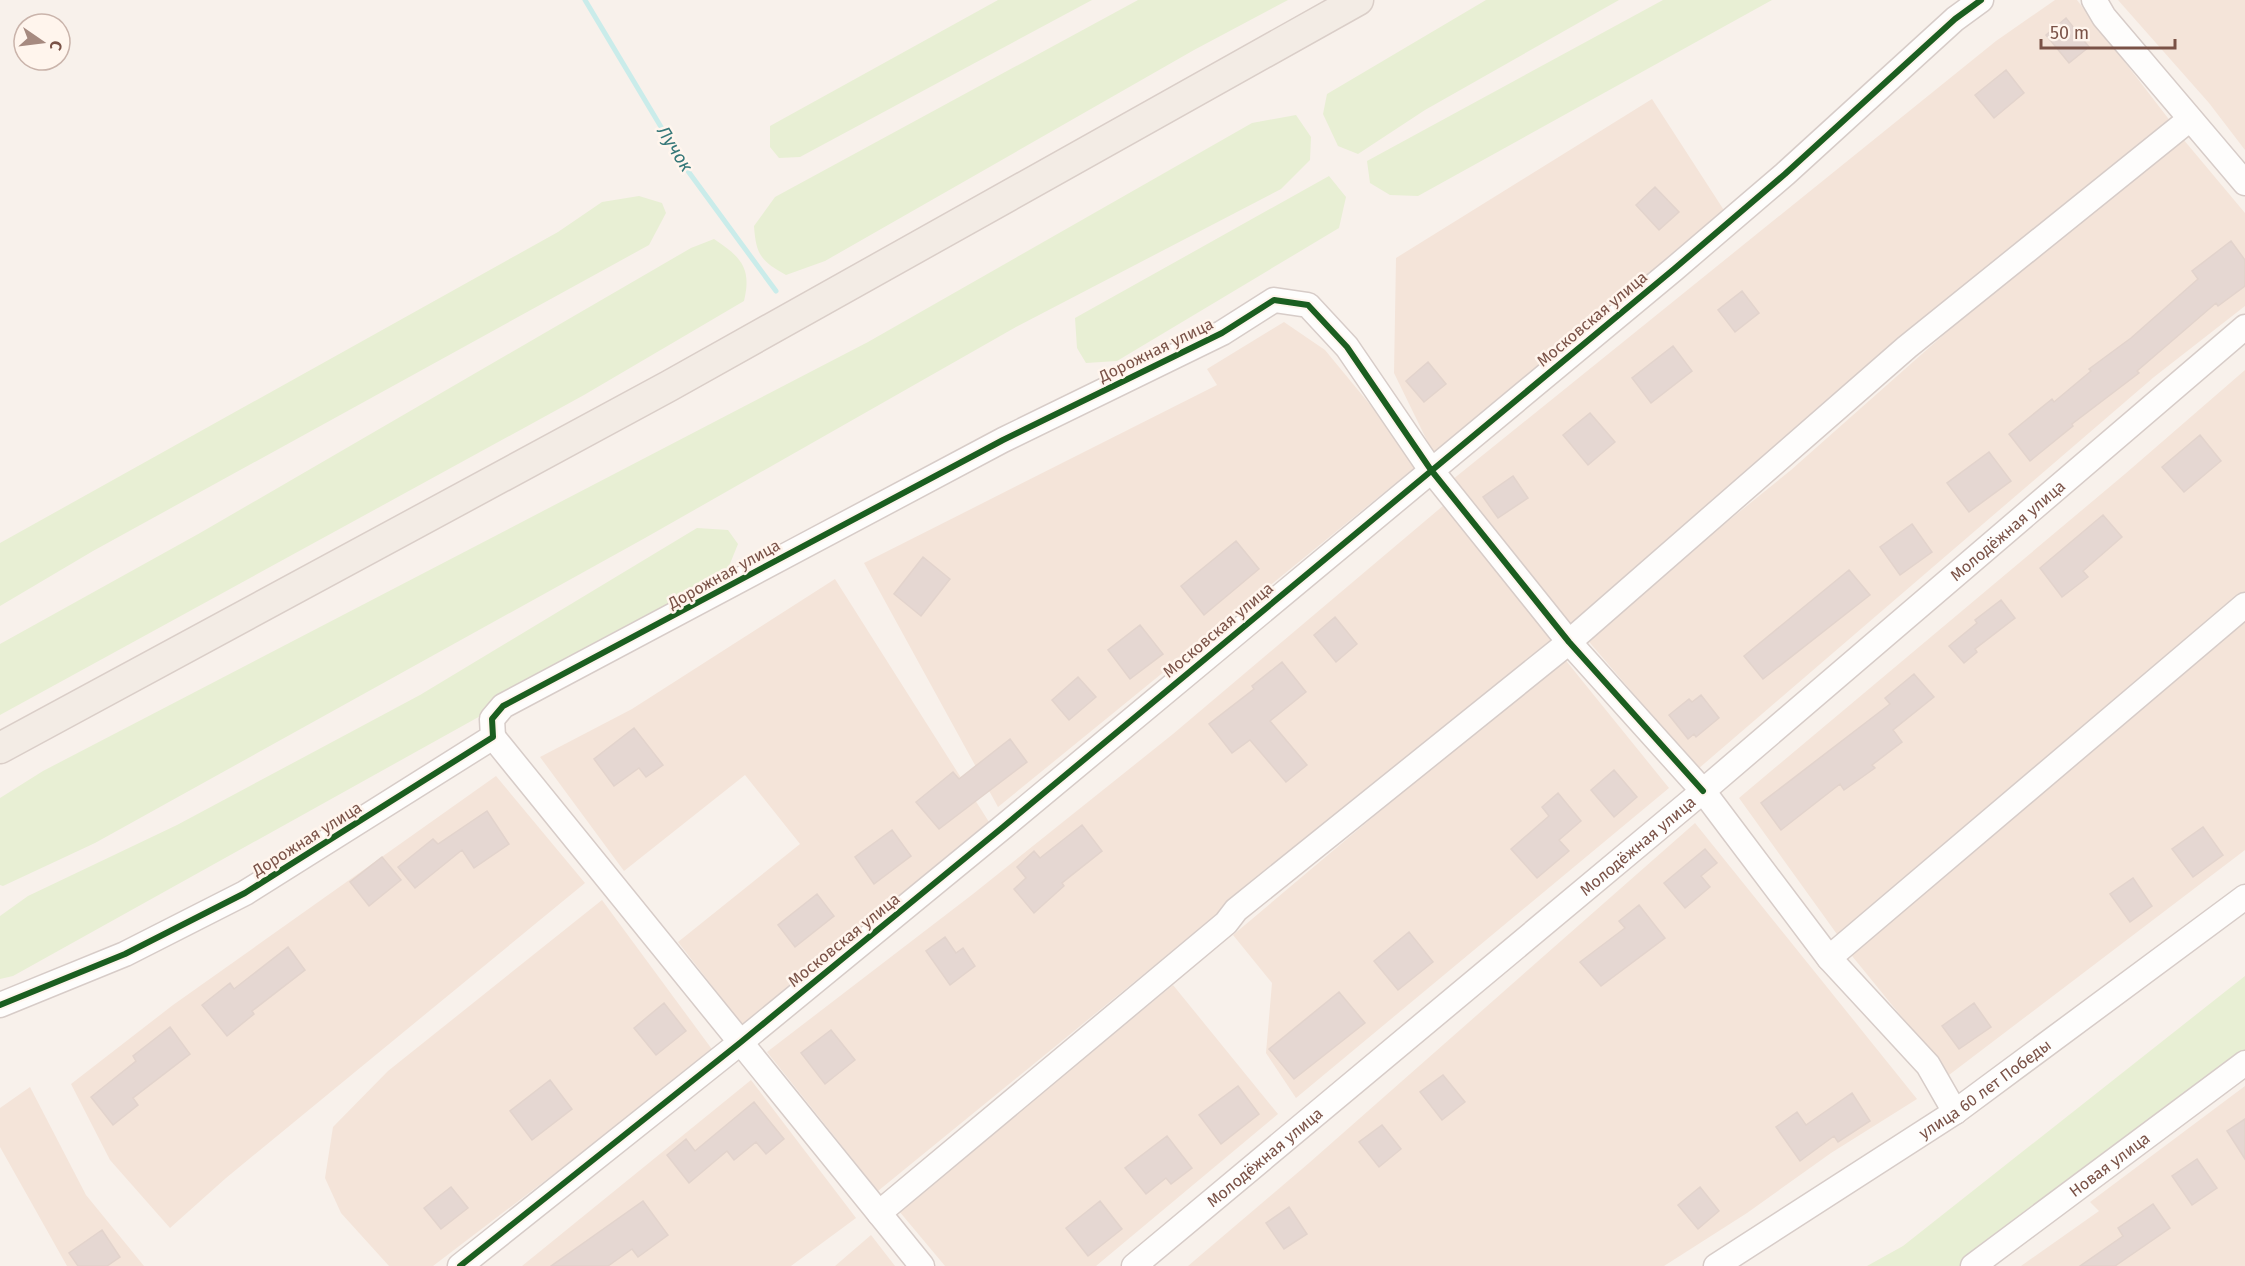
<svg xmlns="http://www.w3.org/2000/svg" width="2245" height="1266" font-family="'Fira Sans',sans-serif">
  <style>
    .residential { fill: #f4e4d9 }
    .green { fill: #e8efd4 }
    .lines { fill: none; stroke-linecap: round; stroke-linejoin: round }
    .stream { stroke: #caecea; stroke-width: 5 }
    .building { fill: #e5d7d2; stroke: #e2d3cc; stroke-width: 1.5 }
    .minor-casing { stroke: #d7ccc8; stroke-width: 27 }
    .major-casing { stroke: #dacec8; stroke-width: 33 }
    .minor { stroke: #fefdfc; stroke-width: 24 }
    .major { stroke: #f3ece5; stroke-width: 30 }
    .cycleway-casing { stroke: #fff5ed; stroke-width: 10 }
    .cycleway { stroke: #1b5e20; stroke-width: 6 }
    .labels { text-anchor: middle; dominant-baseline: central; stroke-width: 5; stroke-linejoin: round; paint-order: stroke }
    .street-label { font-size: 16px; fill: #7a5247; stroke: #fff5ed }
    .water-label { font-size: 18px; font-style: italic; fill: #367879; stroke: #fff5ed }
  </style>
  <rect width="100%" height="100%" fill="#f8f1eb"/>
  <!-- residential -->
  <path class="residential" d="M 2055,0 L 2077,0 L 2171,122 L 2030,232 L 1571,625 L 1452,480 L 1996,41 Z
    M 2118,0 L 2245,0 L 2245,150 L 2209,103 Z
    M 1652,99 L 1729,218 L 1435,457 L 1394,373 L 1396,258 Z
    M 2178,133 L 2245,213 L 2245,306 L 2154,377 L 1698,769 L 1585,637 L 1791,470 L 2046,244 Z
    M 1284,322 L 1325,350 L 1419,464 L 998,807 L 864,563 L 1217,385 L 1207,369 Z
    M 2245,370 L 2245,592 L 1839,937 L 1739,798 L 2125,474 Z
    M 1444,505 L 1552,641 L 878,1191 L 767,1052 L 973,894 L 1173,734 Z
    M 835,579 L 989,822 L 744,1027 L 678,942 L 800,844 L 745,775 L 624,871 L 540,757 L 632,709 Z
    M 2245,617 L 2245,850 L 1949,1075 L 1848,951 Z
    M 1563,657 L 1669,788 L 1296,1098 L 1266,1053 L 1272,983 L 1233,935 Z
    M 496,776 L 585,883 L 226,1178 L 170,1228 L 110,1160 L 71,1084 L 173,1005 Z
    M 1695,823 L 1917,1099 L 1831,1153 L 1747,1213 L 1664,1266 L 1188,1266 L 1309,1163 Z
    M 602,900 L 714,1052 L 433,1266 L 389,1266 L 341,1213 L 325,1178 L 333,1127 L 388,1071 Z
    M 1173,985 L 1278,1114 L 1096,1266 L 945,1266 L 899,1211 Z
    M 751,1080 L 856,1218 L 791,1266 L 522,1266 Z
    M 2245,1086 L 2245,1266 L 2021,1266 L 2099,1211 L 2090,1202 Z
    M 30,1087 L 86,1195 L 144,1266 L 67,1266 L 0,1147 L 0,1108 Z
    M 871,1235 L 895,1266 L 835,1266 Z"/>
  <!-- green -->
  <path class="green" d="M 998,0 L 1092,0 L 800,157 L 779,158 L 770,147 L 770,126 Z
    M 1138,0 L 1288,0 L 1194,50 L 825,261 L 786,275 C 761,261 756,255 754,226 L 775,197 Z
    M 1486,0 L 1619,0 L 1425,110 L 1358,154 L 1338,146 L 1323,114 L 1327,94 Z
    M 1663,0 L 1772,0 L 1418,196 L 1390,195 L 1370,183 L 1367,161 Z
    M 1296,115 L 1311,137 L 1310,160 L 1281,189 L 1016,327 L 645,538 L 95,843 L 3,886 L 0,885 L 0,798 L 43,771 L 868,342 L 1252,123 Z
    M 1329,176 L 1346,197 L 1339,228 L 1117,361 L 1086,363 L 1077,348 L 1075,318 Z
    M 639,196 L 662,203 L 666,213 L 649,245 L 93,551 L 0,606 L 0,543 L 558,232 L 602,202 Z
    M 714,239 C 741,257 752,268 744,301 L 584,395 L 0,715 L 0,644 L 200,533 L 691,248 Z
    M 697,528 L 728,530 L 738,544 L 723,581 L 13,976 L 0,979 L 0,916 L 28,896 L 177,825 L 420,695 Z
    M 2245,976 L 2245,1057 L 1966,1266 L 1867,1266 L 1903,1246 Z"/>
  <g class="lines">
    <!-- stream -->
    <path class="stream" d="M 585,0 L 685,167 L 776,291"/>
  </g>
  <!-- building -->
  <path class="building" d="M 2066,18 L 2089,47 L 2069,63 L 2046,35 Z
    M 2006,70 L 2024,93 L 1994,118 L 1975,95 Z
    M 1655,187 L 1679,212 L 1659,230 L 1636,205 Z
    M 2231,241 L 2245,260 L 2245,286 L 2218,306 L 2216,303 L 2137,371 L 2139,373 L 2072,424 L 2073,426 L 2030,461 L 2009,434 L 2052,399 L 2054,402 L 2091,371 L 2089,369 L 2131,338 L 2198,279 L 2192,271 Z
    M 1742,291 L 1759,313 L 1735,332 L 1718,310 Z
    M 1673,346 L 1692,371 L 1651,403 L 1632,378 Z
    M 1428,362 L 1446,384 L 1424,402 L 1406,381 Z
    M 1590,413 L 1615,442 L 1588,465 L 1563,435 Z
    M 2200,435 L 2221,461 L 2184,492 L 2162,467 Z
    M 1989,452 L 2011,481 L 1969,512 L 1947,483 Z
    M 1513,476 L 1528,498 L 1498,518 L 1483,497 Z
    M 2103,515 L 2122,537 L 2083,571 L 2088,577 L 2062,597 L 2040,568 Z
    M 1912,524 L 1932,552 L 1900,575 L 1880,547 Z
    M 1236,541 L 1259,569 L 1204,615 L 1181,586 Z
    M 923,557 L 950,579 L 921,616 L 894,594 Z
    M 1849,570 L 1870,595 L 1763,679 L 1744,656 Z
    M 2001,600 L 2015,618 L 1975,649 L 1977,652 L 1964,663 L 1949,646 L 1977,623 L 1975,620 Z
    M 1335,617 L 1357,644 L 1336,662 L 1314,635 Z
    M 1140,625 L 1163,654 L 1130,679 L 1108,650 Z
    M 1282,662 L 1306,692 L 1270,721 L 1307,765 L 1286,782 L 1250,740 L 1232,753 L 1209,724 L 1254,689 L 1252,686 Z
    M 1914,674 L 1934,697 L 1893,730 L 1902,742 L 1872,765 L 1875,768 L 1844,790 L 1840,784 L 1781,830 L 1761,803 L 1890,704 L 1885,698 Z
    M 1078,677 L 1096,697 L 1069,720 L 1052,700 Z
    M 1701,695 L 1719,718 L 1696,737 L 1694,734 L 1688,739 L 1669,715 L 1689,699 L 1692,702 Z
    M 634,728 L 663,765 L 646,777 L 639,768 L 614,786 L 594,759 Z
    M 1010,739 L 1027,762 L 939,829 L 916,802 L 953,772 L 959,779 Z
    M 1614,770 L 1637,797 L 1614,817 L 1591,790 Z
    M 1558,793 L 1581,821 L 1559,840 L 1569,851 L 1537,878 L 1511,849 L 1549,816 L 1542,807 Z
    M 487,811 L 509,844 L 474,868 L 462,850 L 415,888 L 398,867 L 433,839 L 438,844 Z
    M 1082,825 L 1102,851 L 1062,883 L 1064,886 L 1034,913 L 1014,889 L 1026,878 L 1017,867 L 1034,851 L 1040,858 Z
    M 2203,827 L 2223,855 L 2193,877 L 2172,849 Z
    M 892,830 L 911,856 L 874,884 L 855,857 Z
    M 1705,849 L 1717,863 L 1701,876 L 1710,887 L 1685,908 L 1664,883 Z
    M 382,857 L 401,880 L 369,906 L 350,882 Z
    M 2133,878 L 2152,906 L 2130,922 L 2110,894 Z
    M 817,894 L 834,916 L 795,947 L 778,925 Z
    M 1639,905 L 1665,938 L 1601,986 L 1580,962 L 1625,928 L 1619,921 Z
    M 1409,932 L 1433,962 L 1398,990 L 1374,961 Z
    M 945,937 L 956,953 L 963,948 L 975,966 L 950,985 L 926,951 Z
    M 288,947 L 305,970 L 252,1011 L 254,1014 L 227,1036 L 202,1005 L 230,983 L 234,989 Z
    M 1339,992 L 1365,1023 L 1294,1079 L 1269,1049 Z
    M 664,1003 L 686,1031 L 656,1055 L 634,1028 Z
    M 1974,1003 L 1991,1027 L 1959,1049 L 1942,1026 Z
    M 170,1027 L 190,1054 L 133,1098 L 138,1105 L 113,1125 L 91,1097 L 136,1061 L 133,1056 Z
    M 831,1030 L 855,1060 L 825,1084 L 801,1053 Z
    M 1443,1075 L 1465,1102 L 1442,1120 L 1420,1092 Z
    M 550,1080 L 572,1109 L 532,1140 L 510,1111 Z
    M 1238,1086 L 1259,1114 L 1221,1144 L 1199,1115 Z
    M 1852,1093 L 1870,1121 L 1838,1142 L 1834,1136 L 1800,1161 L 1776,1127 L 1797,1112 L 1806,1125 Z
    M 754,1102 L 784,1139 L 766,1154 L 756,1142 L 734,1160 L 727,1151 L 689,1183 L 667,1155 L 686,1139 L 695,1151 Z
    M 2245,1119 L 2245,1159 L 2227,1131 Z
    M 1382,1125 L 1401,1149 L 1379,1167 L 1359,1142 Z
    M 1167,1136 L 1192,1168 L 1171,1184 L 1166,1178 L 1146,1194 L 1125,1168 Z
    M 2197,1159 L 2217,1188 L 2192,1205 L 2172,1176 Z
    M 451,1187 L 468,1208 L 441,1229 L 424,1208 Z
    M 1700,1187 L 1719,1211 L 1698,1229 L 1678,1205 Z
    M 643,1201 L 668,1235 L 638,1257 L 632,1249 L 608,1266 L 551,1266 Z
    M 1100,1201 L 1122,1229 L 1088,1256 L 1066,1228 Z
    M 2153,1204 L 2170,1228 L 2115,1266 L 2080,1266 L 2123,1236 L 2118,1228 Z
    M 1289,1207 L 1307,1234 L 1284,1249 L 1266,1223 Z
    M 102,1230 L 120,1257 L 107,1266 L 78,1266 L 69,1253 Z"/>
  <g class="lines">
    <defs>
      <g id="minor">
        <path d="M 2094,0 L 2104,17 L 2245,183"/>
        <path d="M 493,737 L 922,1266"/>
        <path d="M 1829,958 L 2245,605"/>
        <path d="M 0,1005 L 125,954 L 245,893 L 493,737 L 492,719 L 503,706 L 1003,440 L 1222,333 L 1274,300 L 1308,305 L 1347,347 L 1431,470 L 1569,642 L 1703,791 L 1829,958 L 1928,1065 L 1955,1112"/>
        <path d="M 879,1213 L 1226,923 L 1236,910 L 1569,642 L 1907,347 L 2190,119"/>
        <path d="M 460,1266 L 741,1042 L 1003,827 L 1674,269 L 1785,174 L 1955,19 L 1981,0"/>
        <path id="s1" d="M 1134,1266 L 1703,791 L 2245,327"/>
        <path id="s2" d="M 1716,1266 L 1955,1112 L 2245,897"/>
        <path id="s3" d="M 1973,1266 L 2245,1063"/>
      </g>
      <path id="major" d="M 0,748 L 669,386 L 1358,0"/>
    </defs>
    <!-- minor casing -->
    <use href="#minor" class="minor-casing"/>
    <!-- major casing -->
    <use href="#major" class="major-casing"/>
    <!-- minor -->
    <use href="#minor" class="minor"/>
    <!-- major -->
    <use href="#major" class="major"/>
    <defs>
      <path id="cycleway" d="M 0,1005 L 125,954 L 245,893 L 493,737 L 492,719 L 503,706 L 1003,440 L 1222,333 L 1274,300 L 1308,305 L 1347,347 L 1431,470 L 1569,642 L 1703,791
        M 460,1266 L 741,1042 L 1003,827 L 1674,269 L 1785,174 L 1955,19 L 1981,0"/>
    </defs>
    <!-- cycleway casing -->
    <use href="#cycleway" class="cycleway-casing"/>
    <!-- cycleway -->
    <use href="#cycleway" class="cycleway"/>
  </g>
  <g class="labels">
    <!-- street labels -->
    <g class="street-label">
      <text transform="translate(1592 319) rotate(-40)">Московская улица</text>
      <text transform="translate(1156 350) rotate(-26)">Дорожная улица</text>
      <text stroke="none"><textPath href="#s1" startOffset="1142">Молодёжная улица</textPath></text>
      <text transform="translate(724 574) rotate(-29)">Дорожная улица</text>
      <text transform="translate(1218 630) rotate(-40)">Московская улица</text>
      <text transform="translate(307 839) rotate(-32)">Дорожная улица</text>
      <text stroke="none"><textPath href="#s1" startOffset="656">Молодёжная улица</textPath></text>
      <text transform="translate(844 940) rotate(-39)">Московская улица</text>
      <text stroke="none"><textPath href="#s2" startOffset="322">улица 60 лет Победы</textPath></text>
      <text stroke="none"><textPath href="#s1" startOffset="170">Молодёжная улица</textPath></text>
      <text stroke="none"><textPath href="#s3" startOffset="170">Новая улица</textPath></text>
    </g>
    <!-- water labels -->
    <g class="water-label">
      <text transform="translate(675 149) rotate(58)">Лучок</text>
    </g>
  </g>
  <!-- north arrow -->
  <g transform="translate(42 42) rotate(104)"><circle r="28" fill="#fff5ed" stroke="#cab4ab" stroke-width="1.5"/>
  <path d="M0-4.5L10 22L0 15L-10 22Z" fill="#a68a80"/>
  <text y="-9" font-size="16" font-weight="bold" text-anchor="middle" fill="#7a5247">С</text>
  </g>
  <!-- scale -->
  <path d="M2041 39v9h134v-9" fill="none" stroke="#7a5247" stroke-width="3"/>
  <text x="2050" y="39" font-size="18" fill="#7a5247" stroke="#fff5ed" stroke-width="4.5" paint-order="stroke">50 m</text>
</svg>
